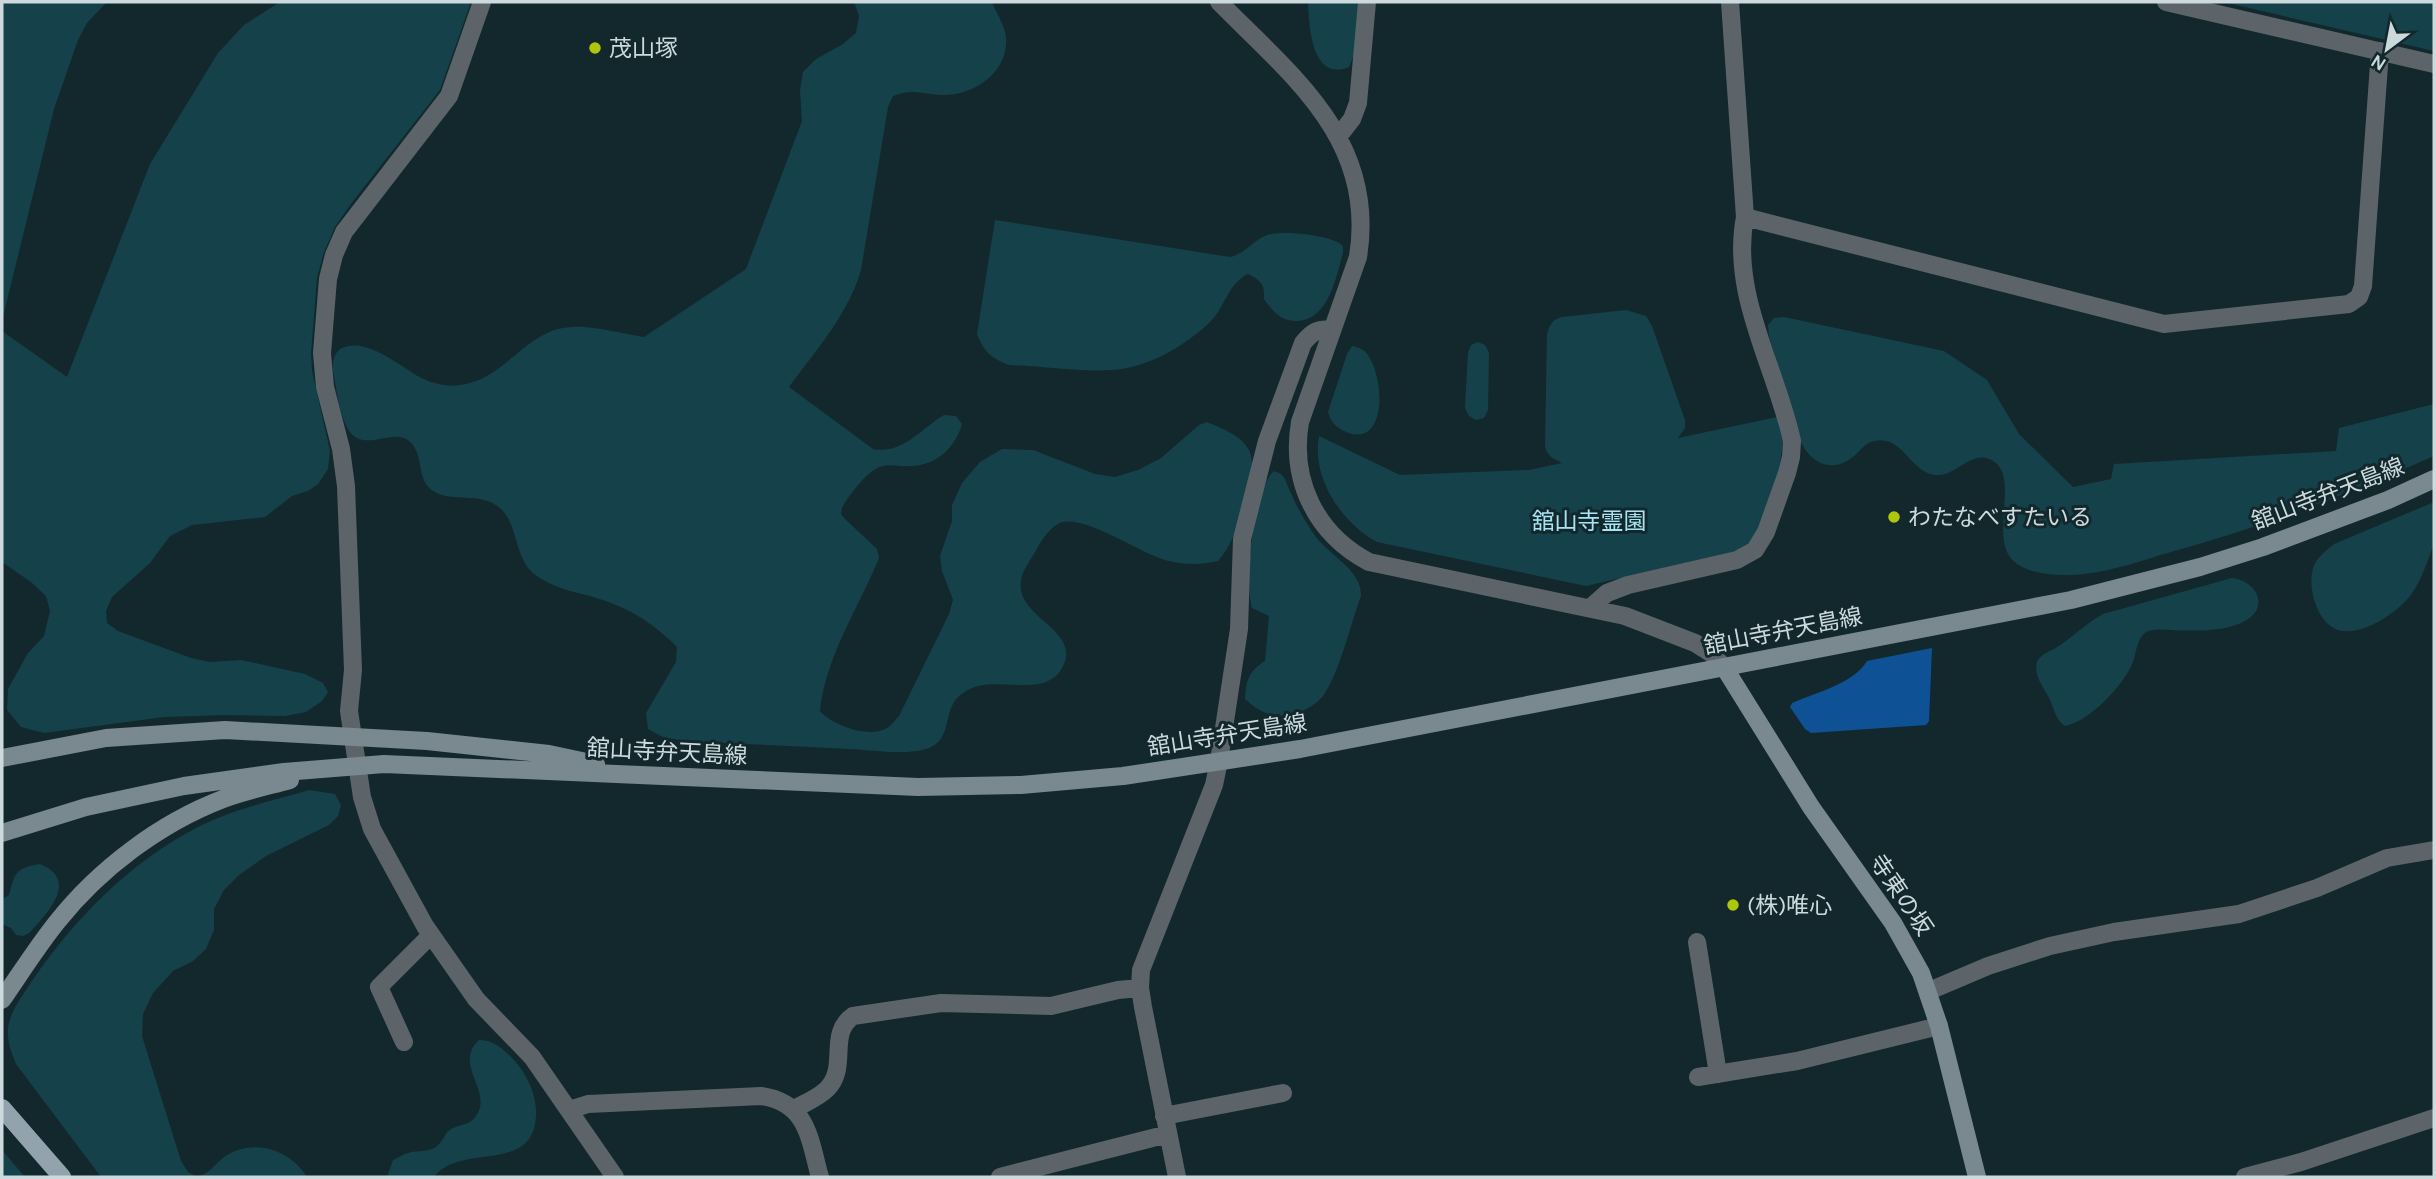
<svg xmlns="http://www.w3.org/2000/svg" width="2436" height="1179" font-family="Karla,'Noto Sans JP',sans-serif">
  <style>
    .green { fill: #15414b }
    .water { fill: #0f5195 }
    .lines { fill: none; stroke-linecap: round; stroke-linejoin: round }
    .street { stroke: #5c6469; stroke-width: 18 }
    .secondary { stroke: #7a8890; stroke-width: 18 }
    .primary { stroke: #92a3ae; stroke-width: 18 }
    .poi-dot { fill: #aec60b; stroke: #13282d; stroke-width: 2.5 }
    .labels { text-anchor: middle; dominant-baseline: central; stroke-width: 6; stroke-linejoin: round; paint-order: stroke }
    .poi-label { font-size: 23px; fill: #cddadd; stroke: #13282d; text-anchor: start }
    .street-label { font-size: 23px; fill: #cddadd; stroke: #13282d }
    .park-label { font-size: 23px; fill: #a8e3f3; stroke: #13282d }
  </style>
  <rect width="100%" height="100%" fill="#13282d"/>
  <!-- green -->
  <path class="green" d="M 2,2 L 107,2 L 87,23 L 78,40 L 54,109 L 2,321 Z
    M 280,2 L 471,2 L 440,90 L 350,205 L 335,227 L 324,252 L 317,278 L 311,353 L 312,371 L 330,451 L 328,469 L 318,484 L 308,491 L 292,496 L 265,517 L 192,525 L 170,536 L 150,563 L 112,597 L 106,611 L 107,623 L 118,631 L 191,658 L 210,662 L 241,660 L 305,674 L 323,683 L 328,692 L 322,701 L 306,712 L 285,716 L 225,715 L 164,717 L 44,733 L 21,727 L 7,710 L 8,689 L 28,653 L 44,636 L 50,611 L 46,596 L 31,582 L 2,562 L 2,331 L 67,377 L 150,164 L 218,53 L 244,25 Z
    M 854,2 L 992,2 C 996,12 1005,26 1006,37 C 1009,73 973,96 941,95 C 922,94 912,88 893,96 L 888,107 L 861,270 C 848,315 816,350 789,387 L 873,449 C 902,455 922,428 944,415 L 956,416 L 962,424 C 955,448 937,465 911,466 C 900,467 889,463 879,467 C 865,474 849,495 842,508 L 841,514 L 845,519 L 877,549 L 879,558 C 859,607 825,658 820,711 C 832,725 869,739 887,728 C 891,726 895,720 899,716 L 949,614 L 953,600 L 942,571 L 940,556 L 952,521 L 952,505 L 962,483 L 980,462 L 1002,449 L 1033,450 L 1095,474 L 1115,477 L 1138,470 L 1161,458 L 1199,425 L 1207,422 C 1228,431 1253,440 1252,465 C 1244,497 1240,537 1218,561 C 1200,565 1183,565 1165,560 C 1139,553 1080,511 1058,524 C 1048,529 1040,543 1035,552 C 1030,561 1022,571 1021,581 C 1015,617 1079,629 1064,664 C 1050,698 1006,679 978,686 C 934,699 959,736 929,748 C 908,756 872,750 850,749 C 795,746 740,744 685,741 L 663,737 L 648,729 L 646,713 L 676,662 L 677,647 C 658,628 636,612 611,603 C 587,593 559,592 537,576 C 513,560 520,526 500,508 C 483,493 458,501 439,494 C 415,484 425,462 413,445 C 397,423 367,454 350,432 C 340,418 337,393 334,376 C 332,367 332,353 342,348 C 369,336 403,370 424,379 C 434,384 449,387 460,385 C 505,380 526,329 571,327 C 590,325 624,334 644,337 L 746,269 L 802,121 L 800,90 L 803,72 L 816,59 L 843,44 L 856,33 L 859,16 Z
    M 1308,2 L 1358,2 L 1354,55 L 1349,67 C 1312,82 1309,27 1308,2 Z
    M 2223,2 L 2434,2 L 2434,51 Z
    M 995,220 L 1230,257 C 1245,254 1252,241 1267,235 C 1283,230 1332,235 1343,246 L 1343,253 C 1336,277 1329,319 1298,321 C 1282,322 1273,312 1264,299 C 1265,285 1261,280 1248,274 C 1227,284 1225,309 1208,324 C 1183,347 1147,368 1112,370 C 1078,372 1042,366 1009,365 C 991,358 984,352 977,334 Z
    M 1626,310 L 1646,316 L 1652,326 L 1685,420 L 1685,428 L 1678,438 L 1777,417 L 1783,441 L 1779,471 L 1759,528 L 1749,543 L 1734,552 L 1586,586 L 1377,542 C 1342,523 1311,478 1319,436 L 1400,475 L 1529,470 L 1562,463 C 1554,459 1549,458 1545,447 L 1547,334 C 1550,324 1552,320 1562,317 Z
    M 1784,317 L 1944,351 L 1987,380 L 2019,434 L 2073,487 L 2111,479 L 2114,464 L 2336,451 L 2339,428 L 2434,404 L 2434,456 C 2349,494 2262,527 2171,552 C 2143,560 2113,571 2084,574 C 2064,576 2035,576 2017,564 C 1984,541 2025,473 1989,459 C 1972,452 1957,473 1941,475 C 1911,478 1905,434 1874,441 C 1865,443 1860,451 1853,457 C 1831,474 1810,463 1800,440 L 1769,336 L 1768,325 L 1774,318 Z
    M 1478,342 L 1485,345 L 1489,353 L 1488,410 L 1484,418 L 1476,420 L 1469,416 L 1465,408 L 1468,352 L 1471,345 Z
    M 1352,346 C 1356,347 1360,348 1363,350 C 1384,365 1391,450 1346,432 C 1336,427 1331,423 1328,412 L 1347,354 Z
    M 1274,471 L 1281,474 L 1285,479 C 1293,500 1303,519 1316,537 C 1330,556 1362,570 1361,596 C 1351,623 1340,670 1325,693 C 1318,705 1302,712 1289,715 C 1270,717 1259,712 1245,699 C 1246,680 1249,671 1265,661 L 1269,616 L 1252,608 C 1244,582 1253,488 1274,471 Z
    M 2434,502 C 2434,514 2436,528 2434,540 C 2433,547 2430,554 2428,560 C 2417,589 2410,602 2383,619 C 2372,626 2356,633 2342,631 C 2318,627 2307,589 2313,568 C 2316,558 2326,551 2334,544 Z
    M 2232,578 C 2257,581 2270,607 2245,621 C 2225,632 2194,631 2171,630 C 2163,630 2152,628 2145,633 C 2137,639 2136,653 2133,662 C 2124,685 2089,722 2065,726 C 2056,721 2054,708 2049,698 C 2044,688 2033,675 2037,662 C 2040,655 2048,652 2054,649 C 2072,638 2086,623 2103,614 Z
    M 309,790 L 335,794 L 341,805 L 338,816 L 329,825 L 266,856 L 239,875 L 224,890 L 214,909 L 214,930 L 206,949 L 193,961 L 173,971 L 153,993 L 143,1014 L 142,1036 L 181,1161 L 188,1172 L 197,1177 C 209,1174 214,1165 223,1158 C 251,1137 290,1149 307,1177 L 101,1177 L 16,1064 C 11,1051 7,1042 8,1028 C 10,1011 23,995 32,981 C 76,917 129,863 198,827 C 233,809 272,801 309,790 Z
    M 40,864 C 80,880 47,914 29,933 L 23,936 L 16,935 L 11,928 L 2,924 L 2,899 L 9,895 C 15,873 15,868 40,864 Z
    M 479,1040 C 495,1040 504,1050 515,1061 C 527,1075 535,1092 536,1110 C 538,1177 462,1141 434,1177 L 387,1177 L 393,1160 C 398,1158 403,1154 408,1153 C 418,1150 432,1153 439,1144 C 445,1139 444,1132 453,1128 C 462,1124 470,1125 476,1116 C 494,1091 452,1065 479,1040 Z
    M 2,1150 L 24,1176 L 25,1177 L 2,1177 Z"/>
  <!-- water -->
  <path class="water" d="M 1932,648 L 1929,721 L 1926,725 L 1811,733 L 1805,729 L 1790,707 L 1792,703 C 1817,692 1853,684 1867,661 Z"/>
  <g class="lines">
    <!-- street -->
    <path class="street" d="M 482,2 L 449,96 L 344,232 L 334,255 L 328,279 L 322,353 L 325,387 L 341,449 L 346,486 L 353,670 L 349,711 L 362,797 L 372,829 L 425,926 L 476,999 L 532,1057 L 615,1177
      M 1219,2 C 1292,76 1377,140 1358,257 L 1300,422 C 1290,481 1316,534 1369,562 L 1625,616 L 1695,643 L 1711,653 L 1724,667
      M 1730,2 L 1745,217 L 2164,324 L 2349,304 L 2359,297 L 2363,286 L 2380,51
      M 2166,2 L 2434,64
      M 1338,137 L 1352,119 L 1358,103 L 1367,2
      M 1590,608 L 1607,593 L 1628,585 L 1737,560 L 1755,550 L 1766,532 L 1787,473 L 1791,457 L 1792,441 C 1776,367 1730,294 1745,217
      M 1697,942 L 1718,1074
      M 1929,991 L 1988,966 L 2050,946 L 2114,932 L 2239,914 L 2317,888 L 2387,858 L 2434,850
      M 404,1042 L 379,987 L 431,935
      M 1698,1077 L 1797,1061 L 1939,1026
      M 794,1109 C 805,1103 818,1098 827,1089 C 849,1067 827,1034 853,1016 L 941,1003 L 1051,1006 L 1118,990 L 1140,988
      M 569,1110 L 588,1104 L 761,1096 C 808,1103 809,1138 820,1177
      M 1164,1116 L 1283,1093
      M 1000,1177 L 1168,1134
      M 1177,1177 L 1143,1007 L 1140,988 L 1141,970 L 1214,785 L 1219,761 L 1239,629 L 1242,539 L 1267,441 L 1303,343 C 1312,332 1318,328 1332,330
      M 2245,1177 L 2301,1162 L 2434,1118"/>
    <!-- secondary -->
    <path class="secondary" d="M 1724,667 L 1811,807 L 1893,923 L 1921,973 L 1939,1026 L 1977,1177
      M 2,758 L 106,738 L 225,730 L 427,741 L 549,754 L 596,764
      M 2,833 L 86,807 L 184,786 L 284,772 L 384,764 L 918,787 L 1021,785 L 1123,776 L 1300,749 L 2071,600 L 2200,567 L 2263,547 L 2388,500 L 2434,479
      M 2,1000 C 20,974 37,947 57,922 C 99,869 160,823 223,799 C 245,791 268,786 290,780"/>
    <!-- primary -->
    <path class="primary" d="M 2,1108 L 62,1177"/>
  </g>
  <!-- markers -->
  <g class="poi-dot">
    <circle cx="595" cy="48" r="7"/>
    <circle cx="1894" cy="517" r="7"/>
    <circle cx="1733" cy="905" r="7"/>
  </g>
  <g class="labels">
    <!-- poi labels -->
    <g class="poi-label">
      <text x="609" y="48">茂山塚</text>
      <text x="1908" y="517">わたなべすたいる</text>
      <text x="1747" y="905">(株)唯心</text>
    </g>
    <!-- street labels -->
    <g class="street-label">
      <text transform="translate(2328 494) rotate(-21)">舘山寺弁天島線</text>
      <text transform="translate(1783 631) rotate(-11)">舘山寺弁天島線</text>
      <text transform="translate(1227 735) rotate(-9)">舘山寺弁天島線</text>
      <text transform="translate(667 752) rotate(3)">舘山寺弁天島線</text>
      <text transform="translate(1901 895) rotate(56)">寺東の坂</text>
    </g>
    <!-- park labels -->
    <g class="park-label">
      <text x="1589" y="521">舘山寺霊園</text>
    </g>
  </g>
  <!-- border -->
  <rect width="2436" height="1179" fill="none" stroke="#cddadd" stroke-width="7"/>
  <!-- north arrow -->
  <g transform="translate(2387 49) rotate(212)" stroke="#13282d" stroke-width="5" paint-order="stroke">
  <path d="M0-5L12 26L0 18L-12 26Z" fill="#cddadd"/>
  <text y="-10" font-size="19" font-weight="bold" text-anchor="middle" fill="#cddadd">N</text>
  </g>
</svg>
